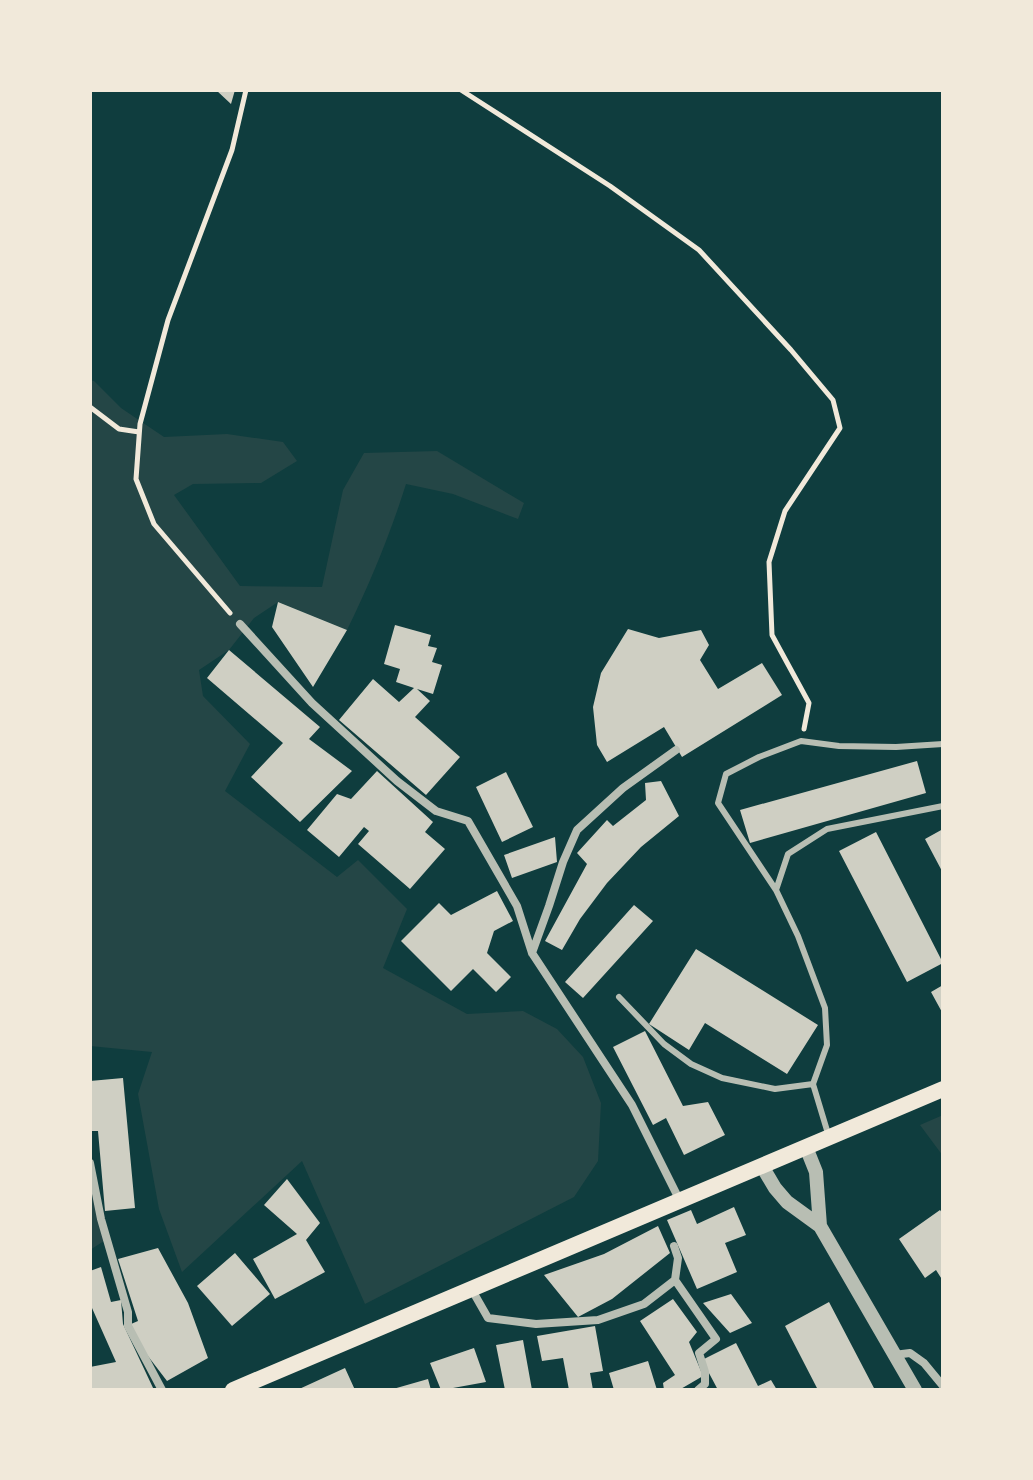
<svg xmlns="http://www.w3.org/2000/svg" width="1033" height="1480" font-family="Poppins,sans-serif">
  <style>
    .green { fill: #244646 }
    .building { fill: #cfcfc3 }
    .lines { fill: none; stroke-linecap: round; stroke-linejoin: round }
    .path { stroke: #f1e9da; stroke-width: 5 }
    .service { stroke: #b8beb3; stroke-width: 6 }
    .minor { stroke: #b8beb3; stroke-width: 8 }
    .tertiary { stroke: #b8beb3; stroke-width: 14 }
    .secondary { stroke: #f1e9da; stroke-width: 16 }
  </style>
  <rect width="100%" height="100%" fill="#0f3d3e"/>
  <!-- green -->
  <path class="green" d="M 90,380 L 94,381 L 121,408 L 164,437 L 227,434 L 283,442 L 297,461 L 261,483 L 193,484 L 174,495 L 240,586 L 322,587 L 343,490 L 364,453 L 437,451 L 524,503 L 518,519 L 453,494 L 406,484 C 390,535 370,583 347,630 L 278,602 L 254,618 L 229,650 L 199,670 L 203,696 L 250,744 L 225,791 L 337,877 L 358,860 L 407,909 L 383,968 L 467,1014 L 523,1011 L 557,1029 L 583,1057 L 601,1103 L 598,1161 L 574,1197 L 365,1304 L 302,1161 L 182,1272 L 159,1209 L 138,1094 L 152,1052 L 90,1046 Z
    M 943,1115 L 943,1156 L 920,1125 Z
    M 90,1163 L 107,1239 L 90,1250 Z"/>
  <!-- building -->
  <path class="building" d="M 216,90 L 235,90 L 231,104 Z
    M 278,602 L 347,630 L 313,687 L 272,627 Z
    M 395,625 L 431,635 L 428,646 L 437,648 L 432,662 L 442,665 L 433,694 L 417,689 L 430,701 L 415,717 L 460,757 L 426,795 L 339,720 L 373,679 L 399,702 L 414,688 L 396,682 L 400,669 L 384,664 Z
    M 628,629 L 659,638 L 701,630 L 709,645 L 700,660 L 718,689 L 762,663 L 782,695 L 682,757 L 664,727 L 607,762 L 597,745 L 593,707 L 601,673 Z
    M 229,650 L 320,727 L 309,739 L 352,771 L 300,822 L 251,777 L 283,743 L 207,678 Z
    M 917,761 L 926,793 L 750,843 L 740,810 Z
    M 377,771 L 433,822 L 425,832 L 445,849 L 410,889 L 358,844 L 369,831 L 364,827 L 339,857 L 307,830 L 337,794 L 351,799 Z
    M 506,772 L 533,827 L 502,842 L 476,787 Z
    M 661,781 L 679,816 L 641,847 L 607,883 L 580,919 L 562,950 L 545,941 L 587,864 L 577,853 L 607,820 L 613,826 L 646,800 L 645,783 Z
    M 943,829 L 943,873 L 925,839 Z
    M 876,832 L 943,963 L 907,982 L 839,851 Z
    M 555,837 L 557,862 L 512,878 L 504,855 Z
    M 497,891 L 513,921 L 494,931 L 487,953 L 511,977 L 496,992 L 473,969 L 451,991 L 401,941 L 439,903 L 451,915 Z
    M 634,905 L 653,921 L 583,998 L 565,982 Z
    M 696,949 L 818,1025 L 787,1074 L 705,1023 L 689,1050 L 649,1024 Z
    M 943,985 L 943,1014 L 931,992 Z
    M 645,1031 L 683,1106 L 708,1102 L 725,1135 L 684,1155 L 666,1118 L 653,1125 L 613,1047 Z
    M 123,1078 L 135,1208 L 105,1211 L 98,1131 L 90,1131 L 90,1081 Z
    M 287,1179 L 320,1223 L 306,1240 L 325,1272 L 275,1299 L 253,1259 L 297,1234 L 264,1205 Z
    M 734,1207 L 746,1235 L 725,1243 L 737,1272 L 697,1289 L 667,1220 L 691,1210 L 697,1224 Z
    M 940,1210 L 943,1214 L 943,1281 L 936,1270 L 925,1278 L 899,1239 Z
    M 658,1226 L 670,1253 L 612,1299 L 578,1317 L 544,1275 L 604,1254 Z
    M 158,1248 L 188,1303 L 208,1358 L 167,1381 L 141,1347 L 131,1324 L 138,1321 L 118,1259 Z
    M 235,1253 L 270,1294 L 232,1326 L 197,1286 Z
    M 101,1267 L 111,1302 L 121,1300 L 123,1324 L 154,1390 L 90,1390 L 90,1367 L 116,1362 L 92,1308 L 90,1309 L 90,1271 Z
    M 731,1294 L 752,1323 L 730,1333 L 703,1303 Z
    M 673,1299 L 697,1332 L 689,1342 L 703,1376 L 679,1390 L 664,1390 L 663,1383 L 675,1375 L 640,1321 Z
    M 829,1302 L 875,1390 L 818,1390 L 785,1326 Z
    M 595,1326 L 603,1371 L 590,1373 L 593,1390 L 569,1390 L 563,1358 L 542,1361 L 537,1336 Z
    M 523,1340 L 532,1390 L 505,1390 L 496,1345 Z
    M 736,1343 L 758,1386 L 771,1380 L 777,1390 L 718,1390 L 702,1360 Z
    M 474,1348 L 486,1382 L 453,1388 L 454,1390 L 441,1390 L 430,1363 Z
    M 648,1361 L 657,1390 L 614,1390 L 609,1373 Z
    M 345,1368 L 355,1390 L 297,1390 Z
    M 428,1379 L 431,1390 L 393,1390 L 393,1389 Z"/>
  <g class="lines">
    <!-- path -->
    <path class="path" d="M 461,90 L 610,186 L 699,250 L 791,350 L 833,400 L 840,428 L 785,511 L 769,562 L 772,635 L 809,703 L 804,729
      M 90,407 L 119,429 L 139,432
      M 230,613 L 154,524 L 136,479 L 140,424 L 168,320 L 232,150 L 246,90"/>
    <!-- service -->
    <path class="service" d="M 776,890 L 718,803 L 726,774 L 759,757 L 801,741 L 839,746 L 896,747 L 943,744
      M 619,997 L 664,1044 L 691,1064 L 722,1078 L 775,1089 L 813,1084
      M 829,1137 L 813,1084 L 827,1045 L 825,1008 L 798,936 L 776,890 L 788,854 L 827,829 L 943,806"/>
    <!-- minor -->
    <path class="minor" d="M 240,624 L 312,703 L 397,781 L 436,811 L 468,821 L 517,906 L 532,953 L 632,1105 L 680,1201
      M 532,953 L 549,906 L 563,862 L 577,830 L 623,788 L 676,750
      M 90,1163 L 101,1219 L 128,1312 L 128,1326 L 162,1390
      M 675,1280 L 716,1339 L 699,1353 L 705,1372 L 705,1384 L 698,1390
      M 472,1290 L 488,1318 L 536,1324 L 598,1320 L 644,1304 L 675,1280 L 678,1258 L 674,1246
      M 894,1355 L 910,1353 L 924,1363 L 943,1386"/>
    <!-- tertiary -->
    <path class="tertiary" d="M 806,1147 L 816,1172 L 820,1226
      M 762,1166 L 775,1188 L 787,1202 L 820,1226 L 915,1390"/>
    <!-- secondary -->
    <path class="secondary" d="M 233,1390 L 943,1089"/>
  </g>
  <!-- border -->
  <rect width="1033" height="1480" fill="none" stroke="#f1e9da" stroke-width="184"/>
</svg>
